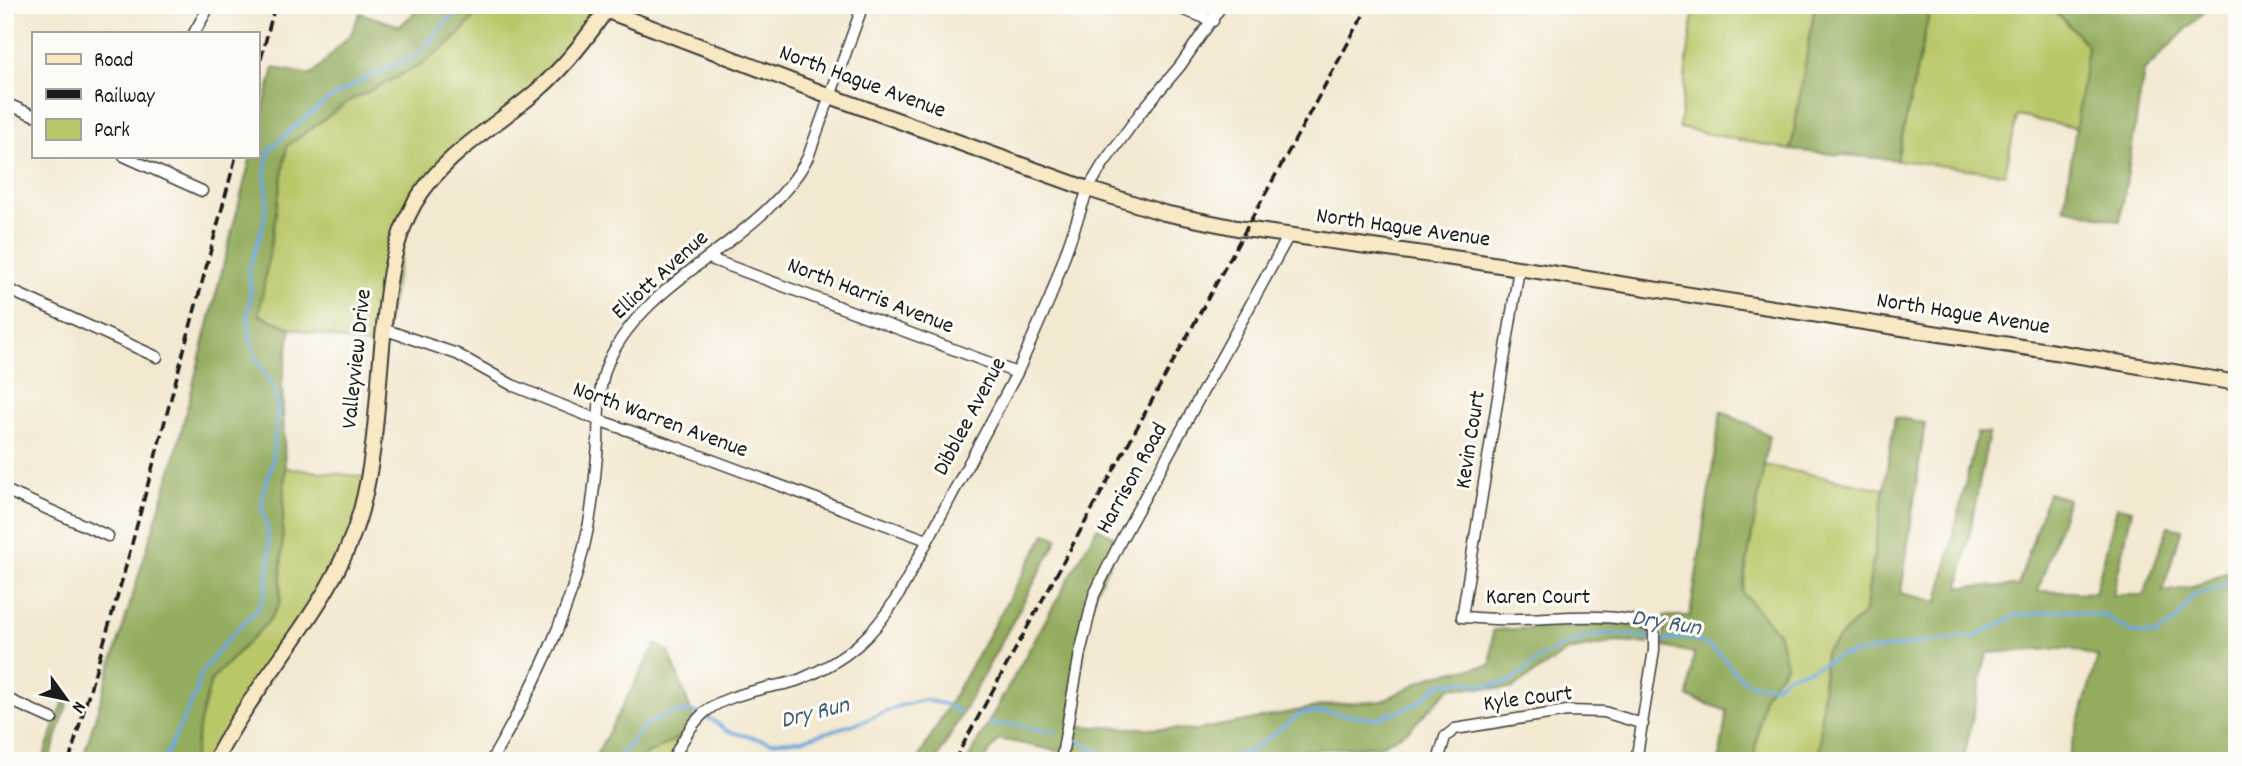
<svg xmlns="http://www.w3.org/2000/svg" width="2242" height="766" font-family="Dekko,sans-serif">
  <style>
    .green { fill: #bac769; stroke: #6b7242; stroke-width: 2 }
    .forest { fill: #93ac5d; stroke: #58643c; stroke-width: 2 }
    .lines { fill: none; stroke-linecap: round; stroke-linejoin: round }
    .stream { stroke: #6da7dd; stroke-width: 3.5 }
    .street-casing { stroke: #3c3b37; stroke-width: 13 }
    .secondary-casing { stroke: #3c3b37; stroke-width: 18 }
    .street { stroke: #fff; stroke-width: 10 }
    .secondary { stroke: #f8e8c3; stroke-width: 14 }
    .rail { stroke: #1c1c1c; stroke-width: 3.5; stroke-dasharray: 10 5; stroke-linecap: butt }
    .labels { text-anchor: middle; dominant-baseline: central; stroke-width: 6; stroke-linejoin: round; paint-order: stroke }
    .street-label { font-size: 23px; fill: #1c1c1c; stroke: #fdfcf7 }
    .water-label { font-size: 24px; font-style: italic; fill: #405b73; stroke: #fdfcf7 }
  </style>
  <rect width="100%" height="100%" fill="#fdfcf7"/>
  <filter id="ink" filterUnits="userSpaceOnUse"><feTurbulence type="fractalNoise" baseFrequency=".0143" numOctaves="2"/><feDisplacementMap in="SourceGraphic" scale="14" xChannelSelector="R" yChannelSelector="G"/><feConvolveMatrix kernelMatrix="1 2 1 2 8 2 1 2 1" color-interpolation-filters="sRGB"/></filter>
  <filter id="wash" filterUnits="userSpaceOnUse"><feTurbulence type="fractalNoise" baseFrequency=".00686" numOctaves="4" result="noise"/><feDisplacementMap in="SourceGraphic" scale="28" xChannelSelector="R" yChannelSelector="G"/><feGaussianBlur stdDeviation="1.57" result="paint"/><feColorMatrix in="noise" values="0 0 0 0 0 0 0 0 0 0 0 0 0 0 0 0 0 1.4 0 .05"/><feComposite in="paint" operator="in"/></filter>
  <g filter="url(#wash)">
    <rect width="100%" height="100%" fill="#f3e8d0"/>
    <!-- green -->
    <path class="green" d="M 485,5 L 592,5 L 606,10 L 571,56 L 469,144 L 409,214 L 382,348 L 291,328 L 258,315 L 287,146 L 349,101 L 421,65 L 455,39 Z
      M 1694,5 L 1815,5 L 1791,150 L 1679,128 Z
      M 1931,5 L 2050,5 L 2088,46 L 2076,128 L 2017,116 L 2005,174 L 1897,160 Z
      M 1764,465 L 1884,489 L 1865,612 L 1825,652 L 1819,761 L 1753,761 L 1764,696 L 1786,665 L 1742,592 Z
      M 285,468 L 368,477 L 355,531 L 215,761 L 193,761 L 200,722 L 211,680 L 268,622 L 280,603 Z
      M 685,734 L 672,761 L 635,761 Z"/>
    <!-- forest -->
    <path class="forest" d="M 423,5 L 485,5 L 455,39 L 421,65 L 349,101 L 287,146 L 259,315 L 291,328 L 282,383 L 285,468 L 280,603 L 268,622 L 211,680 L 200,722 L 193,761 L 82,761 L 174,460 L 251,156 L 257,156 L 257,132 L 274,68 L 312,75 L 351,34 L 360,13 L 400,26 Z
      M 1815,5 L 1931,5 L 1897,160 L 1791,150 Z
      M 2050,5 L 2211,5 L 2144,71 L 2120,221 L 2064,208 L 2088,46 Z
      M 1721,411 L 1769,435 L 1742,592 L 1779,634 L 1786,665 L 1764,696 L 1753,761 L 1719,761 L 1727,711 L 1688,697 L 1694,653 L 1664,647 L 1664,616 L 1690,616 Z
      M 1895,417 L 1925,423 L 1901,593 L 1938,602 L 1977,433 L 1989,433 L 1959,587 L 2018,586 L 2048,493 L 2068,499 L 2038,591 L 2095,593 L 2117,507 L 2132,510 L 2113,595 L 2144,595 L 2168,526 L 2182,529 L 2162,592 L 2193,587 L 2237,568 L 2237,751 L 2227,761 L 2067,761 L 2098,657 L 2068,648 L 1987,653 L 1963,761 L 1819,761 L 1825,652 L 1865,612 Z
      M 1097,528 L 1121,540 L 1094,595 L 1069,726 L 1197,730 L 1327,705 L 1382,701 L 1434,675 L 1491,665 L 1493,630 L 1622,624 L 1650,629 L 1649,644 L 1616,642 L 1568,651 L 1511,689 L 1451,687 L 1409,730 L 1381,746 L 1275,752 L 1257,761 L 1061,761 L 1062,752 L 999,739 L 983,761 L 967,761 Z
      M 1046,533 L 1058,539 L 936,761 L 917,761 Z
      M 656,644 L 669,652 L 695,721 L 685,734 L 635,761 L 593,761 Z
      M 66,695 L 70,696 L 49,761 L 42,761 Z"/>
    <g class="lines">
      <!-- stream -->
      <path class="stream" d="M 989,724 L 1023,725 L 1032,729 L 1055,731
        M 1079,741 L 1103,754 L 1127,758 L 1220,760 L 1252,750 L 1301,713 L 1326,712 L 1377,719 L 1416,704 L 1440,684 L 1461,681 L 1488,686 L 1512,681 L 1541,657 L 1574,641 L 1609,633 L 1670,640 C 1687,634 1709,643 1721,656 C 1731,664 1736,678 1749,683 C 1756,686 1768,685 1776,686 L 1785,676 L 1811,669 L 1839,656 L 1926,642 L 1974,637 L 2015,616 L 2066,610 L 2104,616 L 2134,633 L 2156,635 L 2178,619 L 2193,595 L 2220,588 L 2237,578
        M 163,761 L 196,693 L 201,673 L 230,636 L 258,609 L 266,591 L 270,558 L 267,524 L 262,509 L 263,493 L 272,464 L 278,405 L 273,386 L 255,357 L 250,339 L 248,314 L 251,295 L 249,269 L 263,225 L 267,197 L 265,172 L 270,149 L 294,127 L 326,101 L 358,82 L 417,55 L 461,5
        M 615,761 L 647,724 L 672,713 L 692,711 L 714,721 L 727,731 L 771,742 L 801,740 L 864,721 L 899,706 L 924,700 L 944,704 L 960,712"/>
    </g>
  </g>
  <g filter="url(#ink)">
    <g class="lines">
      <defs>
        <path id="street" d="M 1171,5 L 1213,21
          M 194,33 L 210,5
          M 5,103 L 33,115
          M 124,156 L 202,191
          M 708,258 L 1017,373
          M 1519,269 L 1462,617 C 1481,618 1499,620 1518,619 C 1554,619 1625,610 1654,628 L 1654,650 L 1636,761
          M 5,288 L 157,357
          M 383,329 L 457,354 L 512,385 L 598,420 L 674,446 L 927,540
          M 5,490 L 108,536
          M 5,698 L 52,719
          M 491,761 C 536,684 575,605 590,517 C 594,493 596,467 598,443 C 599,414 597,387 609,360 C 649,274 765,241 808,157 L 863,5
          M 672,761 C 698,709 709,702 765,688 C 777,685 790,684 801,679 C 847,660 872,637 898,596 L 1017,373 L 1050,298 L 1088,189 L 1103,164 L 1141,112 L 1180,66 L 1222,5
          M 1061,761 L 1080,653 L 1094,595 L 1121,540 L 1289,235
          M 1438,761 L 1445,737 L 1455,729 L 1567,711 L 1604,712 L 1643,724"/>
        <path id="secondary" d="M 592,5 L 830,96 L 1088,189 L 1164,213 L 1237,228 L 1467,260 L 2093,358 L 2237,383
          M 215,761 C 258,674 335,606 361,510 C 376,455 377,394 383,337 C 387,291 391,245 414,204 C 443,154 495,127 538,90 C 565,66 589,36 609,5"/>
      </defs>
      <!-- street casing -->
      <use href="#street" class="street-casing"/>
      <!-- secondary casing -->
      <use href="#secondary" class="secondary-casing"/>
      <!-- street -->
      <use href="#street" class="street"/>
      <!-- secondary -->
      <use href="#secondary" class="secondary"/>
      <!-- rail -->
      <path class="rail" d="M 257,74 L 275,5
        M 69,761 L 123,577 L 236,156
        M 954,761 L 1369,5"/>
    </g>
  </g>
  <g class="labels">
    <!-- street labels -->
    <g class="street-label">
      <text transform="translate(862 83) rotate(20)">North Hague Avenue</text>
      <text transform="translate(1403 229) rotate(8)">North Hague Avenue</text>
      <text transform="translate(661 276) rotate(-42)">Elliott Avenue</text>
      <text transform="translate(870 297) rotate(21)">North Harris Avenue</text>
      <text transform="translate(1963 315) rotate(9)">North Hague Avenue</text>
      <text transform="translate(358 359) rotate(-84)">Valleyview Drive</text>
      <text transform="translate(971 417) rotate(-62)">Dibblee Avenue</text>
      <text transform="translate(660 421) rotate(20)">North Warren Avenue</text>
      <text transform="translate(1472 440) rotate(-81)">Kevin Court</text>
      <text transform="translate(1133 479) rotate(-61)">Harrison Road</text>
      <text x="1538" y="598">Karen Court</text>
      <text transform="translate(1528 700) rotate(-7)">Kyle Court</text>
    </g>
    <!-- water labels -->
    <g class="water-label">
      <text transform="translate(1666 624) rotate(9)">Dry Run</text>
      <text transform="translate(815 714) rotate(-14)">Dry Run</text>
    </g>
  </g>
  <!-- margin -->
  <rect width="2242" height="766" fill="none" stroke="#fdfcf7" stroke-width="28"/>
  <!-- legend -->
  <rect x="32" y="32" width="228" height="126" fill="#fdfcf7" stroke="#a3a29f" stroke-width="2"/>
  <rect x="46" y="54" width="35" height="10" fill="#f8e8c3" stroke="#a3a29f" stroke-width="2"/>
  <text x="94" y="66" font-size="21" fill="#1c1c1c">Road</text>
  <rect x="46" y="89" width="35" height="10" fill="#1c1c1c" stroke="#a3a29f" stroke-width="2"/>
  <text x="94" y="102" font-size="21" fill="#1c1c1c">Railway</text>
  <rect x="46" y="119" width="35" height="21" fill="#bac769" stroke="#a3a29f" stroke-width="2"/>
  <text x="94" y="136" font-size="21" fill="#1c1c1c">Park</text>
  <!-- north arrow -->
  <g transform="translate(66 699) rotate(123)" stroke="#fdfcf7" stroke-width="5" paint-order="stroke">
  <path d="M0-5L12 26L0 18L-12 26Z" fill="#1c1c1c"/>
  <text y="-10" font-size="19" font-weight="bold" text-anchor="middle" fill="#1c1c1c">N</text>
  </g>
</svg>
